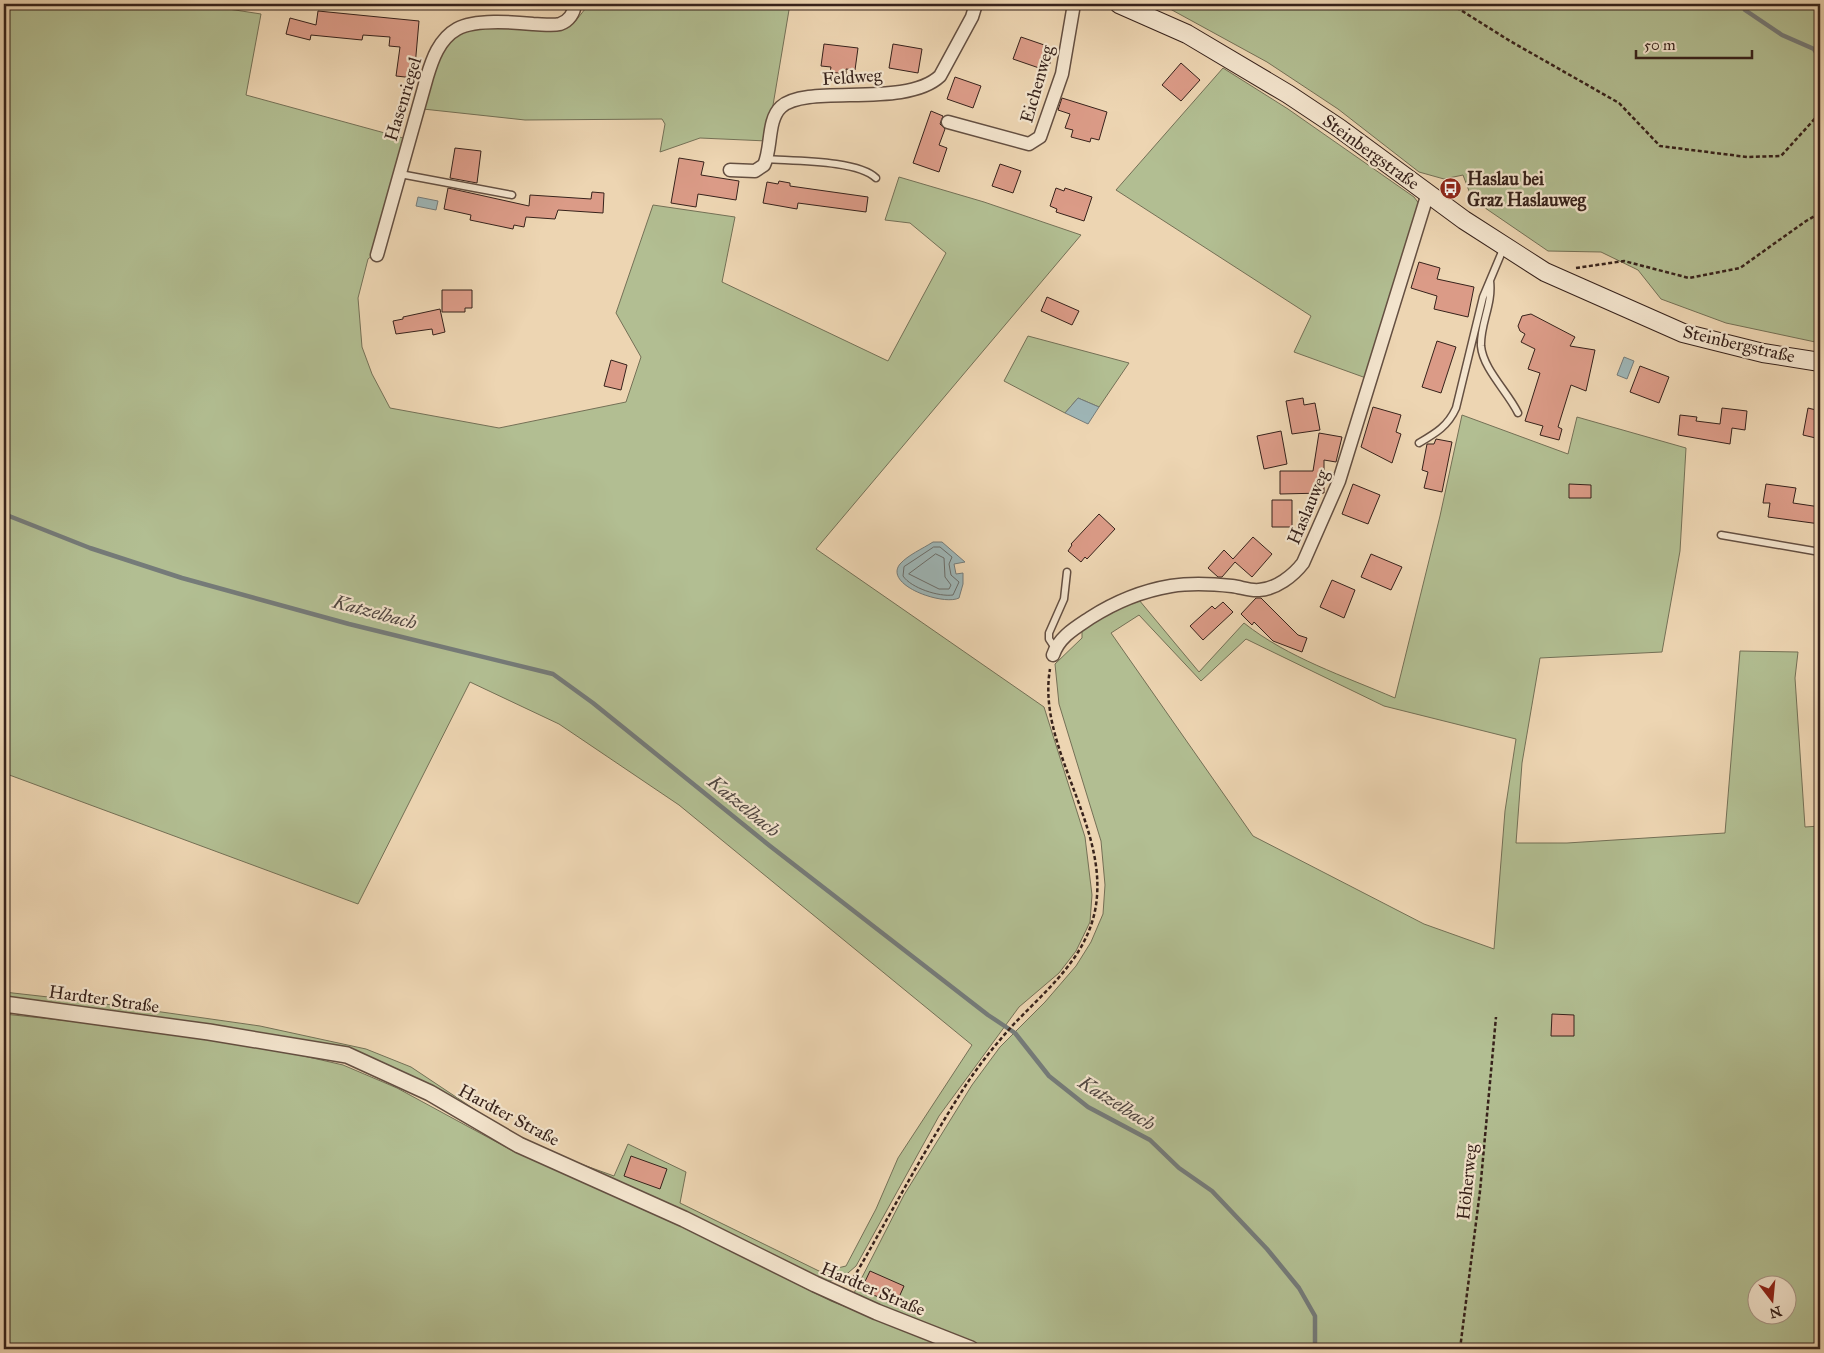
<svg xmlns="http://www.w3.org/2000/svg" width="1824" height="1353" font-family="'IM FELL Great Primer',serif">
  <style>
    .green { fill: #b2be92; stroke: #747056; fill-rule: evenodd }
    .water { fill: #9eb6b7; stroke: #757b79 }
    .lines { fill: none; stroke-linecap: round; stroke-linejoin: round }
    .shore { stroke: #6a6c69; stroke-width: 1 }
    .stream { stroke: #757b79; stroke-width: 4.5 }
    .building { fill: #db9b87; stroke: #37221b }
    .service-casing { stroke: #644f41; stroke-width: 9 }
    .minor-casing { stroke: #644f41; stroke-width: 15 }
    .tertiary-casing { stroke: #644f41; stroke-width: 18 }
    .secondary-casing { stroke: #37221b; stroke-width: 20 }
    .path { stroke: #37221b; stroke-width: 2.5; stroke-dasharray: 4 2.5; stroke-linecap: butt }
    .service { stroke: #f3e4cd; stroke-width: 6 }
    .minor { stroke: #f3e4cd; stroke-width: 12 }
    .tertiary { stroke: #f3e4cd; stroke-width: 15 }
    .secondary { stroke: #f3e4cd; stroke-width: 18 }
    .labels { text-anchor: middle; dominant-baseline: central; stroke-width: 4.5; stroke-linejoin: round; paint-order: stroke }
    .street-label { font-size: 18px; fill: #37221b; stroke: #f3e4cd }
    .poi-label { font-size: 18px; font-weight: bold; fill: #37221b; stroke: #f3e4cd; text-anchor: start }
    .water-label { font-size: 19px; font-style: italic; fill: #514742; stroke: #f3e4cd }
  </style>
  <rect width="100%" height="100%" fill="#edd5b2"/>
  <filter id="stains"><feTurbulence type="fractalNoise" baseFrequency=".004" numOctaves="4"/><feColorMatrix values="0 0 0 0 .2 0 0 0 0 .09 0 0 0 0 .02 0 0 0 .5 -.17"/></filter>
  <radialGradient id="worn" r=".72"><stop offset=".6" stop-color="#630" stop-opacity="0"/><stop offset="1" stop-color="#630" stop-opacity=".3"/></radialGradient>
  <!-- green -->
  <path class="green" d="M 4,4 L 196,4 L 261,14 L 246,95 L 414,141 L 385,245 L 368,259 L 358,298 L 362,347 L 372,374 L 390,408 L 499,428 L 626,402 L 641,357 L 616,313 L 653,205 L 735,217 L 722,282 L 888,361 L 946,253 L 910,223 L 885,220 L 899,177 L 984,202 L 1081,235 L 816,549 L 1044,707 L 1085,837 L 1092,895 L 1090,922 L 1076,951 L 1059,973 L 1019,1007 L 939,1116 L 856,1266 L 841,1279 L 824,1282 L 329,1047 L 224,1027 L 128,1013 L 4,1002 L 4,992 L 84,1001 L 260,1026 L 366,1049 L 411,1067 L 504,1129 L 567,1159 L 614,1176 L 628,1144 L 686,1172 L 680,1203 L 821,1272 L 846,1266 L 876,1209 L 898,1158 L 972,1045 L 679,805 L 559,724 L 470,682 L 358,904 L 4,773 Z
    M 589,4 L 790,4 L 767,141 L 700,138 L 660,152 L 665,124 L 662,119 L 525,120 L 423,109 L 439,54 L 454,36 L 478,28 L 565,28 L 574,23 Z
    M 1161,4 L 1820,4 L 1820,343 L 1726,323 L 1661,299 L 1638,270 L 1601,252 L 1548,251 L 1472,199 L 1463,175 L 1444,179 L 1419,172 L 1338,109 L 1267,62 Z
    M 1223,68 L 1288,109 L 1414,197 L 1420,205 L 1366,378 L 1294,352 L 1311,316 L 1116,190 Z
    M 1028,336 L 1129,363 L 1099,407 L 1078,398 L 1065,413 L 1004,381 Z
    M 1462,415 L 1568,454 L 1577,417 L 1686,448 L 1680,551 L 1662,652 L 1540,658 L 1522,763 L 1516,843 L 1567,843 L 1725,833 L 1740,651 L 1798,652 L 1795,678 L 1805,827 L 1820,826 L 1820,1349 L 990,1349 L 906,1318 L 854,1293 L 904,1195 L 972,1085 L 1000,1047 L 1045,1002 L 1076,966 L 1091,942 L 1103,914 L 1105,885 L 1101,841 L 1059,704 L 1055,664 L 1082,638 L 1082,627 L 1112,611 L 1139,600 L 1199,672 L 1244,623 C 1288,658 1344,676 1395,698 L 1440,516 ZM 1139,615 L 1201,681 L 1246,639 L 1384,706 L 1516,739 L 1505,811 L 1494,949 L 1424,924 L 1253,836 L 1111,633 ZM 1756,1286 L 1786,1286 L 1786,1316 L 1756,1316 Z
    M 4,1014 L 136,1028 L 269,1048 L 343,1065 L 397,1088 L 513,1151 L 660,1215 L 831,1301 L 953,1349 L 4,1349 Z"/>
  <!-- water -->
  <path class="water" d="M 418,197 L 438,201 L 436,210 L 416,206 Z
    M 1624,357 L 1634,361 L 1627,379 L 1617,375 Z
    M 1078,398 L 1099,407 L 1088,424 L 1065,413 Z
    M 933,542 L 942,542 L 965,562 L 954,564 L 956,574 L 963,573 L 963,584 L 959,598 C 943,606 883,585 900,564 C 908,555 922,549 933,542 Z"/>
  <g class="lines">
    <!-- shore -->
    <path class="shore" d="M 934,547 L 940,547 L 952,557 L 949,564 L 951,575 L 959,582 L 953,595 C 939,597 911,588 903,576 L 904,567 Z
      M 936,554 L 944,558 L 945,577 L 951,585 L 949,589 L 939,589 L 909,574 Z"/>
    <!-- stream -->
    <path class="stream" d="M 1742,4 L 1745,10 L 1782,35 L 1814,49 L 1820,59
      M 4,514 L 90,548 L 182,578 L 349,624 L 553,674 L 593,703 L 770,846 L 988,1015 L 1015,1033 L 1049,1076 L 1088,1107 L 1150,1140 L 1179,1168 L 1212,1191 L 1267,1249 L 1299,1288 L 1315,1316 L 1315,1349"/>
  </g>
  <!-- building -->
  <path class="building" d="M 318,11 L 419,21 L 414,78 L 396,76 L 400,47 L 389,46 L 390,37 L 363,35 L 362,40 L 311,35 L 310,40 L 286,34 L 290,18 L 316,25 Z
    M 1021,37 L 1050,47 L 1048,52 L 1053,54 L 1049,66 L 1043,64 L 1042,69 L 1013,59 Z
    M 824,44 L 858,48 L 855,70 L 846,69 L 846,74 L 830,72 L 831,67 L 821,66 Z
    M 893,44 L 922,49 L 918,73 L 889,68 Z
    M 1181,63 L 1200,80 L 1181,101 L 1162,85 Z
    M 955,77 L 981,86 L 973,108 L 947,99 Z
    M 1062,98 L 1107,112 L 1099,140 L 1091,138 L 1090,142 L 1071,137 L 1073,130 L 1065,128 L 1070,114 L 1058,110 Z
    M 931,111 L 943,116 L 940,124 L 945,129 L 939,145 L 947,148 L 939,172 L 913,163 Z
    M 455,148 L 481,151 L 477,183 L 450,178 Z
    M 679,158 L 704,162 L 701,175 L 739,181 L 736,200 L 698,194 L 696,207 L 671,203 Z
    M 1000,164 L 1021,171 L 1013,193 L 992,186 Z
    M 779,181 L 790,183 L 790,186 L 868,197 L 866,212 L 798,203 L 797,209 L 763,203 L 767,182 L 778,184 Z
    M 448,188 L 529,206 L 530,195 L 591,199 L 592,192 L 604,193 L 603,213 L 558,210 L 555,219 L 526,217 L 524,227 L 514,225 L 513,229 L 470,220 L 471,215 L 444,209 Z
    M 1056,188 L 1064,191 L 1065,188 L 1092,197 L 1084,221 L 1056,212 L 1057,209 L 1050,206 Z
    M 1419,262 L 1440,268 L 1437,279 L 1474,287 L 1468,317 L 1434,309 L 1437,296 L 1411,288 Z
    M 442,290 L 472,290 L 472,308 L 465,308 L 465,312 L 442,312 Z
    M 1047,297 L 1079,311 L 1072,325 L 1041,311 Z
    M 440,309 L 445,332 L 433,335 L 432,329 L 396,334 L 393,321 L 403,319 L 403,317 Z
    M 1531,314 L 1575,337 L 1570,346 L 1595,350 L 1586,391 L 1571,385 L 1558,427 L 1562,429 L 1559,440 L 1540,435 L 1543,426 L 1525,421 L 1540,373 L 1528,369 L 1535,349 L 1521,342 L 1525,334 L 1520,331 L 1518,326 L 1522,316 Z
    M 1437,341 L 1456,347 L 1441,393 L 1422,387 Z
    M 611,360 L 627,365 L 621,390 L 604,386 Z
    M 1640,366 L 1669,377 L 1659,403 L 1630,392 Z
    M 1303,398 L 1304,405 L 1315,403 L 1320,430 L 1292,434 L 1286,401 Z
    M 1373,407 L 1401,415 L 1396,432 L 1401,434 L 1392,463 L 1361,447 Z
    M 1722,408 L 1747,411 L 1745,430 L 1732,428 L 1730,444 L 1678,435 L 1680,415 L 1697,417 L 1696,421 L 1720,424 Z
    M 1808,408 L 1820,411 L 1820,439 L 1803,435 Z
    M 1281,431 L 1287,464 L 1264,469 L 1257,436 Z
    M 1319,433 L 1342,437 L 1336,462 L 1324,460 L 1324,493 L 1280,494 L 1280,471 L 1313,471 Z
    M 1436,439 L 1452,442 L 1442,492 L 1424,488 L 1428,472 L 1422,470 L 1427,444 L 1434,444 Z
    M 1353,484 L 1380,495 L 1368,524 L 1342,514 Z
    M 1569,484 L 1591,485 L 1591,498 L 1569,498 Z
    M 1766,484 L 1796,488 L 1793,503 L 1820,507 L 1820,524 L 1768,517 L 1770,503 L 1763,503 Z
    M 1272,500 L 1292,500 L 1292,527 L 1272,527 Z
    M 1099,514 L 1115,529 L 1087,559 L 1085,557 L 1081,562 L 1068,551 L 1072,545 L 1071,544 Z
    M 1253,537 L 1272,554 L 1252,577 L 1235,562 L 1222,577 L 1218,577 L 1208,568 L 1224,550 L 1233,559 Z
    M 1371,554 L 1402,567 L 1391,590 L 1361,577 Z
    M 1332,580 L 1355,590 L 1344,618 L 1320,607 Z
    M 1256,598 L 1261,598 L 1298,635 L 1307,638 L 1302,652 L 1273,641 L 1254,622 L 1252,625 L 1241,614 Z
    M 1223,602 L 1233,612 L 1203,640 L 1190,626 L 1212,606 L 1215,609 Z
    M 1552,1014 L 1574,1015 L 1574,1036 L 1551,1036 Z
    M 631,1156 L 667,1169 L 660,1189 L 624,1176 Z
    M 870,1271 L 904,1286 L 896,1304 L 861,1290 Z"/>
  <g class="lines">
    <defs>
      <path id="service" d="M 767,159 C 793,161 858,160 876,178
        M 400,174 L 512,195
        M 1490,281 C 1493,304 1480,324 1481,346 C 1483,369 1508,392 1518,413
        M 1419,443 C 1436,433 1448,426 1456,408 L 1483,297 L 1504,247
        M 1721,535 L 1820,552
        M 1055,648 L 1049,639 L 1049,633 L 1064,599 L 1067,572"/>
      <path id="minor" d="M 948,122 L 1029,144 L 1040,137 L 1062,74 L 1074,4
        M 730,170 L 755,171 L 764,165 C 772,148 767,120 781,107 C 807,83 905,109 940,76 L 972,17 L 976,4
        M 377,255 L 427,77 C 432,60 439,39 457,29 C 475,19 512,22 533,24 C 541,24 552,26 560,24 C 569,21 574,13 575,4
        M 1053,655 C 1059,637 1075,628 1090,618 C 1115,602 1141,591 1171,586 C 1189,583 1214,584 1232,586 C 1241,587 1250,591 1259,590 C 1276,589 1293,576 1303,563 L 1339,481 L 1428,193"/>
      <path id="tertiary" d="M 4,1004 L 209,1032 L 347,1055 L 430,1093 L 519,1145 L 684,1219 L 815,1284 L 877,1312 L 971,1349"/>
      <path id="secondary" d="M 1119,4 L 1187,34 L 1288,94 L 1339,128 L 1464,220 L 1545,272 L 1683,333 L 1763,353 L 1820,362"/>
    </defs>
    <!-- service casing -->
    <use href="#service" class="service-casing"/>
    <!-- minor casing -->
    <use href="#minor" class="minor-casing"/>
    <!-- tertiary casing -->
    <use href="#tertiary" class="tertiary-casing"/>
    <!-- secondary casing -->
    <use href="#secondary" class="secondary-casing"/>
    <!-- path -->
    <path class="path" d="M 1451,4 L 1510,41 L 1619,103 L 1660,146 L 1747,157 L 1781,156 L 1820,113
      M 1576,268 L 1624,261 L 1689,278 L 1740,268 L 1806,221 L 1820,213
      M 850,1284 C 888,1219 923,1152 964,1088 C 978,1066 995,1045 1013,1025 C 1049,987 1093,953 1097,896 C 1103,819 1037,744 1050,669
      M 1460,1349 L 1480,1191 L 1496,1017"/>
    <!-- service -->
    <use href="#service" class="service"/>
    <!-- minor -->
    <use href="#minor" class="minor"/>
    <!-- tertiary -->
    <use href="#tertiary" class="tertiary"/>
    <!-- secondary -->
    <use href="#secondary" class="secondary"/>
  </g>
  <!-- icons -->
  <defs>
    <symbol id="bus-disc" viewBox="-11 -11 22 22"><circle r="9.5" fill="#8f2418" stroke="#f3e4cd"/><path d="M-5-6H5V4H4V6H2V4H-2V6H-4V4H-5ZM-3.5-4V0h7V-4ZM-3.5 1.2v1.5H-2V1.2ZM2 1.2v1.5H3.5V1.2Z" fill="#fff"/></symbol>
  </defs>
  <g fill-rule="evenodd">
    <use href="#bus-disc" x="1438" y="176" width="25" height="25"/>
  </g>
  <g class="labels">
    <!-- street labels -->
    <g class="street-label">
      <text transform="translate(852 77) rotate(-4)">Feldweg</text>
      <text transform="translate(1037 84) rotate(-74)">Eichenweg</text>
      <text transform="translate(403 99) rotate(-73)">Hasenriegel</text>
      <text transform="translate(1371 152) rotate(36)">Steinbergstraße</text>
      <text transform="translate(1739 344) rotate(13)">Steinbergstraße</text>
      <text transform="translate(1308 507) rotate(-67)">Haslauweg</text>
      <text transform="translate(104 999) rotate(8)">Hardter Straße</text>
      <text transform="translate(509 1115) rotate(28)">Hardter Straße</text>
      <text transform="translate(1467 1182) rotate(-84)">Höherweg</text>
      <text transform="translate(873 1289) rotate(23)">Hardter Straße</text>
    </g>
    <!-- poi labels -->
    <g class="poi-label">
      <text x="1467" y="179">Haslau bei<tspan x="1467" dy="21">Graz Haslauweg</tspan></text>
    </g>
    <!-- water labels -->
    <g class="water-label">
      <text transform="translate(375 612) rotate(15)">Katzelbach</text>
      <text transform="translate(744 806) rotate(39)">Katzelbach</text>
      <text transform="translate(1117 1103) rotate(32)">Katzelbach</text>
    </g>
  </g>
  <!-- margin -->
  <rect width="1824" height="1353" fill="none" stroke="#edd5b2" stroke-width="20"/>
  <rect x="5" y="5" width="1814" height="1343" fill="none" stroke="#37221b" stroke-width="2.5"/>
  <rect x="10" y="10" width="1804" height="1333" fill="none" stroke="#37221b"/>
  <!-- north arrow -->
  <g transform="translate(1772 1300) rotate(164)"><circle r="24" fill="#f3e4cd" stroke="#a89686"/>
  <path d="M0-4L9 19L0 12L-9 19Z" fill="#8f2418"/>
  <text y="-8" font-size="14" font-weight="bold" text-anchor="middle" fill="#37221b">N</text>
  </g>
  <!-- scale -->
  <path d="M1636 50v8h116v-8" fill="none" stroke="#37221b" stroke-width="2.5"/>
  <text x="1644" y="50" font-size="15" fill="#37221b" stroke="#f3e4cd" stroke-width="4" paint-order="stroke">50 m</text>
  <rect width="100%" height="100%" filter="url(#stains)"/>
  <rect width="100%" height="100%" fill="url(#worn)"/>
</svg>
